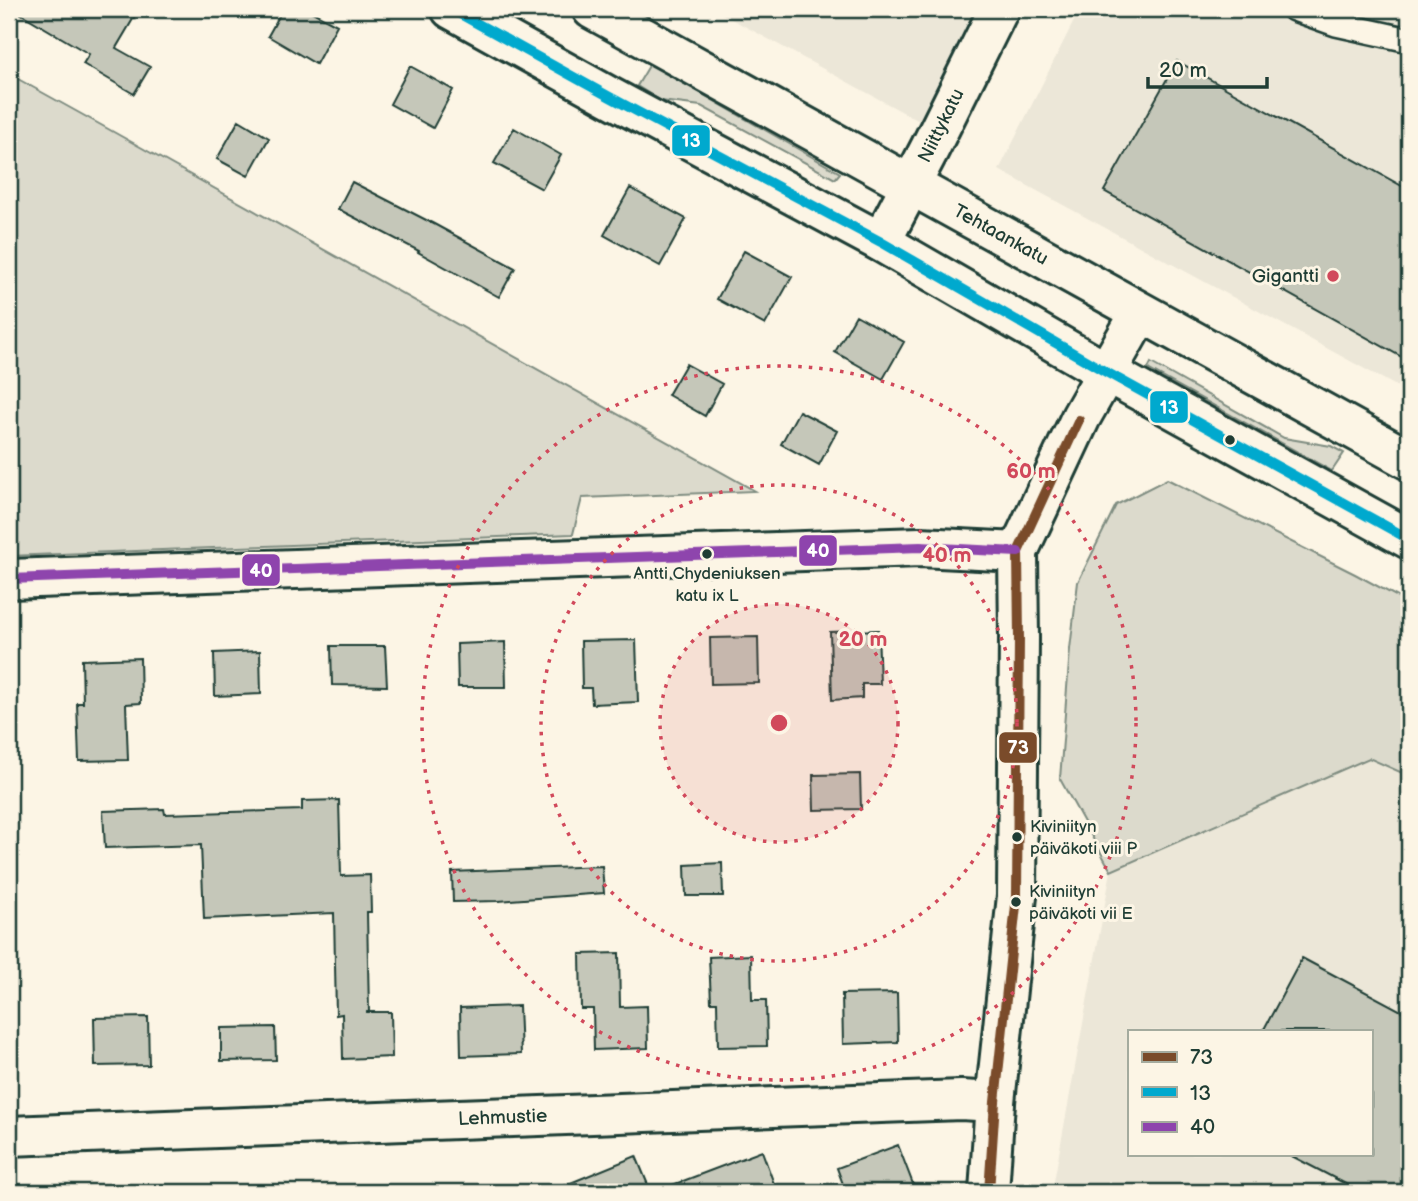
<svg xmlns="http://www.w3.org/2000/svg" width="1418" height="1201" font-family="'Balsamiq Sans',sans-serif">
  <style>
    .built { fill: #ece7d8; fill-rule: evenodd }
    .green { fill: #dcdacc; stroke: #7e8c80; stroke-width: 2 }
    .building { fill: #c5c7b9; stroke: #1f3d34; stroke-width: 2 }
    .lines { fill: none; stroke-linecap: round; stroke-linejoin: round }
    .lane-casing { stroke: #1f3d34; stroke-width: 28 }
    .street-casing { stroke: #1f3d34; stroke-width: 44 }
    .secondary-casing { stroke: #1f3d34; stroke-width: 44 }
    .lane { stroke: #fcf5e5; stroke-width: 23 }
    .street { stroke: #fcf5e5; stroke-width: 38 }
    .secondary { stroke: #fcf5e5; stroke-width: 38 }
    .bus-1-casing { stroke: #fcf5e5; stroke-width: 16 }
    .bus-2-casing { stroke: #fcf5e5; stroke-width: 16 }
    .bus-3-casing { stroke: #fcf5e5; stroke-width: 16 }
    .bus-1 { stroke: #7a4b2a; stroke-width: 10 }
    .bus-2 { stroke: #00a9ce; stroke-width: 10 }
    .bus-3 { stroke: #8e44ad; stroke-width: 10 }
    .ring { fill: none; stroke: #d1495b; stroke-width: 3.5; stroke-dasharray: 3.5 7 }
    .poi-dot { fill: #d1495b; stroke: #fcf5e5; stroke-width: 2.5 }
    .bus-dot { fill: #1f3d34; stroke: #fcf5e5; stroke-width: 2.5 }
    .labels { text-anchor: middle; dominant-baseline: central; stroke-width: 6; stroke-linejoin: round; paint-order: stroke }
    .bus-label { font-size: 17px; fill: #1f3d34; stroke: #fcf5e5; text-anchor: start }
    .street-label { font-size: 19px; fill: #1f3d34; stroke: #fcf5e5 }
    .poi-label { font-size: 19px; fill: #1f3d34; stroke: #fcf5e5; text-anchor: end }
    .centre { fill: #d1495b; stroke: #fcf5e5; stroke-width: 3.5 }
    .ring-label { font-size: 21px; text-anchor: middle; font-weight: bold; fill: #d1495b; stroke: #fcf5e5; stroke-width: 6; stroke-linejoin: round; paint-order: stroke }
    .line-badge { stroke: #fcf5e5; stroke-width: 2.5 }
    .badge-label { font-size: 19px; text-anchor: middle; font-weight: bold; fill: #fff }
  </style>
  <rect width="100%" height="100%" fill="#fcf5e5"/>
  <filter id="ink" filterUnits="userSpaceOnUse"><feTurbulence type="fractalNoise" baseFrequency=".0143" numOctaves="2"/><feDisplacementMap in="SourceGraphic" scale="14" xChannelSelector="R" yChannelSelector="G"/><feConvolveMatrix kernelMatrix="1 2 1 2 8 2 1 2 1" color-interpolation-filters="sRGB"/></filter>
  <g filter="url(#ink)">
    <!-- built -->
    <path class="built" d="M 713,9 L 978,9 L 921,122 Z
      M 1080,9 L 1409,9 L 1409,393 L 999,170 Z
      M 1370,758 L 1409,776 L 1409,1192 L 1052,1192 L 1111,871 ZM 1129,1031 L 1371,1031 L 1371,1154 L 1129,1154 Z"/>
    <!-- green -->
    <path class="green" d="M 650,64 L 840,173 L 835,179 L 701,106 L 661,101 L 637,86 Z
      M 9,74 L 110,130 L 755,491 L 582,498 L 573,534 L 9,556 Z
      M 1151,363 L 1284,438 L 1331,446 L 1344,453 L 1332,471 L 1148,369 Z
      M 1167,479 L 1355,574 L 1409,603 L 1409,776 L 1369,758 L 1111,871 L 1060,779 L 1070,649 L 1078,582 L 1116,505 Z"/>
    <!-- building -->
    <path class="building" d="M 13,9 L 139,9 L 116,48 L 150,67 L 134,94 L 83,64 L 89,54 Z
      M 283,9 L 307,9 L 337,25 L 316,64 L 268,36 Z
      M 1177,61 L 1409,190 L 1409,361 L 1104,191 Z
      M 410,66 L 453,90 L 433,128 L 390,104 Z
      M 239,120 L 269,138 L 248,176 L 217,159 Z
      M 514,128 L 561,155 L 542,189 L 494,163 Z
      M 352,182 L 434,224 L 515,268 L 499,297 L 418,252 L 419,251 L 338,209 Z
      M 630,188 L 686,219 L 660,266 L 604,235 Z
      M 744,251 L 792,277 L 765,325 L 717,299 Z
      M 856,315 L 904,342 L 883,379 L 835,352 Z
      M 686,364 L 722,384 L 705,416 L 668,395 Z
      M 799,411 L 837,431 L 819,465 L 781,444 Z
      M 878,630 L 880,684 L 862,684 L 862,698 L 832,700 L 830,632 Z
      M 758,637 L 759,683 L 711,684 L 710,638 Z
      M 636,640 L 638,702 L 592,704 L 591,688 L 582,688 L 581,641 Z
      M 505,642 L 506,687 L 458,687 L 457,644 Z
      M 331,646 L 385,646 L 387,686 L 332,685 Z
      M 260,651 L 261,694 L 215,696 L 214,653 Z
      M 140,658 L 141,703 L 126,704 L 128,760 L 79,761 L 77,703 L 83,703 L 82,660 Z
      M 860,774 L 861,809 L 814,810 L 813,775 Z
      M 339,800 L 341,876 L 370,875 L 371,912 L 367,912 L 369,1012 L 366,1012 L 391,1012 L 392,1057 L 343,1059 L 342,1014 L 336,1015 L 334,913 L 204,919 L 201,845 L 105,848 L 103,811 L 164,809 L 165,814 L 302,810 L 302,801 Z
      M 722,863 L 723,896 L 686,896 L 685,865 Z
      M 602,866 L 604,893 L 498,901 L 453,902 L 452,872 Z
      M 619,953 L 620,1007 L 647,1006 L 648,1048 L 594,1050 L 593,1009 L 581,1009 L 580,954 Z
      M 751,955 L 752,1000 L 766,1000 L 767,1046 L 718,1047 L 717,1002 L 711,1002 L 709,957 Z
      M 1302,958 L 1409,1015 L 1409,1192 L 1361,1192 L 1288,1154 L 1371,1154 L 1371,1031 L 1263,1031 Z
      M 897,993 L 898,1042 L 843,1044 L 842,994 Z
      M 519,1006 L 521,1054 L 461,1056 L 460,1008 Z
      M 148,1017 L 149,1065 L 95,1066 L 94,1018 Z
      M 275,1027 L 276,1060 L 221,1061 L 221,1028 Z
      M 898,1145 L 916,1192 L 846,1192 L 837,1168 Z
      M 762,1151 L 777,1192 L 662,1192 L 662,1189 Z
      M 636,1156 L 651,1192 L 551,1192 L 551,1191 Z"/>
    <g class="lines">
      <defs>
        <path id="lane" d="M 1294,9 L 1336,24 L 1409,40"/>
        <g id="street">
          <path id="s1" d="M 881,242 L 930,148 L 999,9"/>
          <path id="s2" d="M 9,1136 L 961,1100 L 995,1102"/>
        </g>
        <g id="secondary">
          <path d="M 451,9 L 610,97 L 881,242 L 1106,372 L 1409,539"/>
          <path id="s3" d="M 592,9 L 1409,460"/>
          <path d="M 9,579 L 920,547 L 1018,552"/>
          <path d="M 989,1192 L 995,1102 L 1017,896 L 1019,638 L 1018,552 L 1081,417 L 1140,313"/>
        </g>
      </defs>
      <!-- lane casing -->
      <use href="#lane" class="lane-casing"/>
      <!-- street casing -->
      <use href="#street" class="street-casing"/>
      <!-- secondary casing -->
      <use href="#secondary" class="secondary-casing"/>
      <!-- lane -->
      <use href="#lane" class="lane"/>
      <!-- street -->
      <use href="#street" class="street"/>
      <!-- secondary -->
      <use href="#secondary" class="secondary"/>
      <defs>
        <path id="bus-1" d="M 989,1192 L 995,1102 L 1017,896 L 1019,638 L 1018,552 L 1079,420"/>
        <path id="bus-2" d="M 451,9 L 610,97 L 881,242 L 1106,372 L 1409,539"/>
        <path id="bus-3" d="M 9,579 L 920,547 L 1018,552"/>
      </defs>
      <!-- bus-1 casing -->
      <use href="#bus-1" class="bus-1-casing"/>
      <!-- bus-2 casing -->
      <use href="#bus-2" class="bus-2-casing"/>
      <!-- bus-3 casing -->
      <use href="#bus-3" class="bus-3-casing"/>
      <!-- bus-1 -->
      <use href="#bus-1" class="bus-1"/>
      <!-- bus-2 -->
      <use href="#bus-2" class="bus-2"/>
      <!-- bus-3 -->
      <use href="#bus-3" class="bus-3"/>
    </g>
  </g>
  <!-- distance rings -->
  <circle cx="779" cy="723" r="119" fill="#d1495b" fill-opacity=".12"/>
  <g class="ring">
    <circle cx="779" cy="723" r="119"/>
    <circle cx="779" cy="723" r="238"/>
    <circle cx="779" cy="723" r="357"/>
  </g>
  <!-- markers -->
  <circle class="poi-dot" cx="1333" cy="276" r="7"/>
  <g class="bus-dot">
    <circle cx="1230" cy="440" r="6"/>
    <circle cx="707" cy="554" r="6"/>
    <circle cx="1017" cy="837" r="6"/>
    <circle cx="1016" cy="902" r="6"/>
  </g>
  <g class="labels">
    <!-- bus labels -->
    <g class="bus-label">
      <text x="707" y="574" text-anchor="middle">Antti Chydeniuksen<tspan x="707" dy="22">katu ix L</tspan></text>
      <text x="1030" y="827">Kiviniityn<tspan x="1030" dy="22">päiväkoti viii P</tspan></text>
      <text x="1029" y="892">Kiviniityn<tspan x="1029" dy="22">päiväkoti vii E</tspan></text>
    </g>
    <!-- street labels -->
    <g class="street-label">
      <text stroke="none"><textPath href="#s1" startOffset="131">Niittykatu</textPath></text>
      <text stroke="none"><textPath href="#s3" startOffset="467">Tehtaankatu</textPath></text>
      <text stroke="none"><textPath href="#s2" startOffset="494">Lehmustie</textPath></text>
    </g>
    <!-- poi labels -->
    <g class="poi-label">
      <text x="1319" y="276">Gigantti</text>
    </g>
  </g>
  <circle cx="779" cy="723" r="10" class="centre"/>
  <g class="ring-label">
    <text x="1031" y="478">60 m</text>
    <text x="947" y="562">40 m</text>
    <text x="863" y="646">20 m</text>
  </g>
  <g class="line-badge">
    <rect x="671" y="124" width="40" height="33" rx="7" fill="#00a9ce"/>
    <rect x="1149" y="390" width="40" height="34" rx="7" fill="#00a9ce"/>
    <rect x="798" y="534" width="40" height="33" rx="7" fill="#8e44ad"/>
    <rect x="241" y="553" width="40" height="34" rx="7" fill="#8e44ad"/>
    <rect x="998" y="731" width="40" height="33" rx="7" fill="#7a4b2a"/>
  </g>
  <g class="badge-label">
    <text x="691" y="147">13</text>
    <text x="1169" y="414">13</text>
    <text x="818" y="557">40</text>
    <text x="261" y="577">40</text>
    <text x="1018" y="754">73</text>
  </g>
  <!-- margin -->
  <rect width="1418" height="1201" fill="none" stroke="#fcf5e5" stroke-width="35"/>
  <rect x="18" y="18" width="1383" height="1166" fill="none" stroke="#1f3d34" stroke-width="2.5" filter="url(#ink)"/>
  <!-- legend -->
  <rect x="1128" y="1030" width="245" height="126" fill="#fcf5e5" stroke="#a4ab9e" stroke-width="2"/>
  <rect x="1142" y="1052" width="35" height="10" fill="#7a4b2a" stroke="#a4ab9e" stroke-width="2"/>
  <text x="1190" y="1064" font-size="21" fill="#1f3d34">73</text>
  <rect x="1142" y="1087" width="35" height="10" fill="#00a9ce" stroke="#a4ab9e" stroke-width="2"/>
  <text x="1190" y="1100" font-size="21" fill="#1f3d34">13</text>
  <rect x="1142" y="1122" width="35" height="10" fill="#8e44ad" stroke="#a4ab9e" stroke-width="2"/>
  <text x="1190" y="1134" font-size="21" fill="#1f3d34">40</text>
  <!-- scale -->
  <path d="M1148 77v10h119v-10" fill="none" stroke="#1f3d34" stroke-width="3.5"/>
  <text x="1159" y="77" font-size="21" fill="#1f3d34" stroke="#fcf5e5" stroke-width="5" paint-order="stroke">20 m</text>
</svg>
